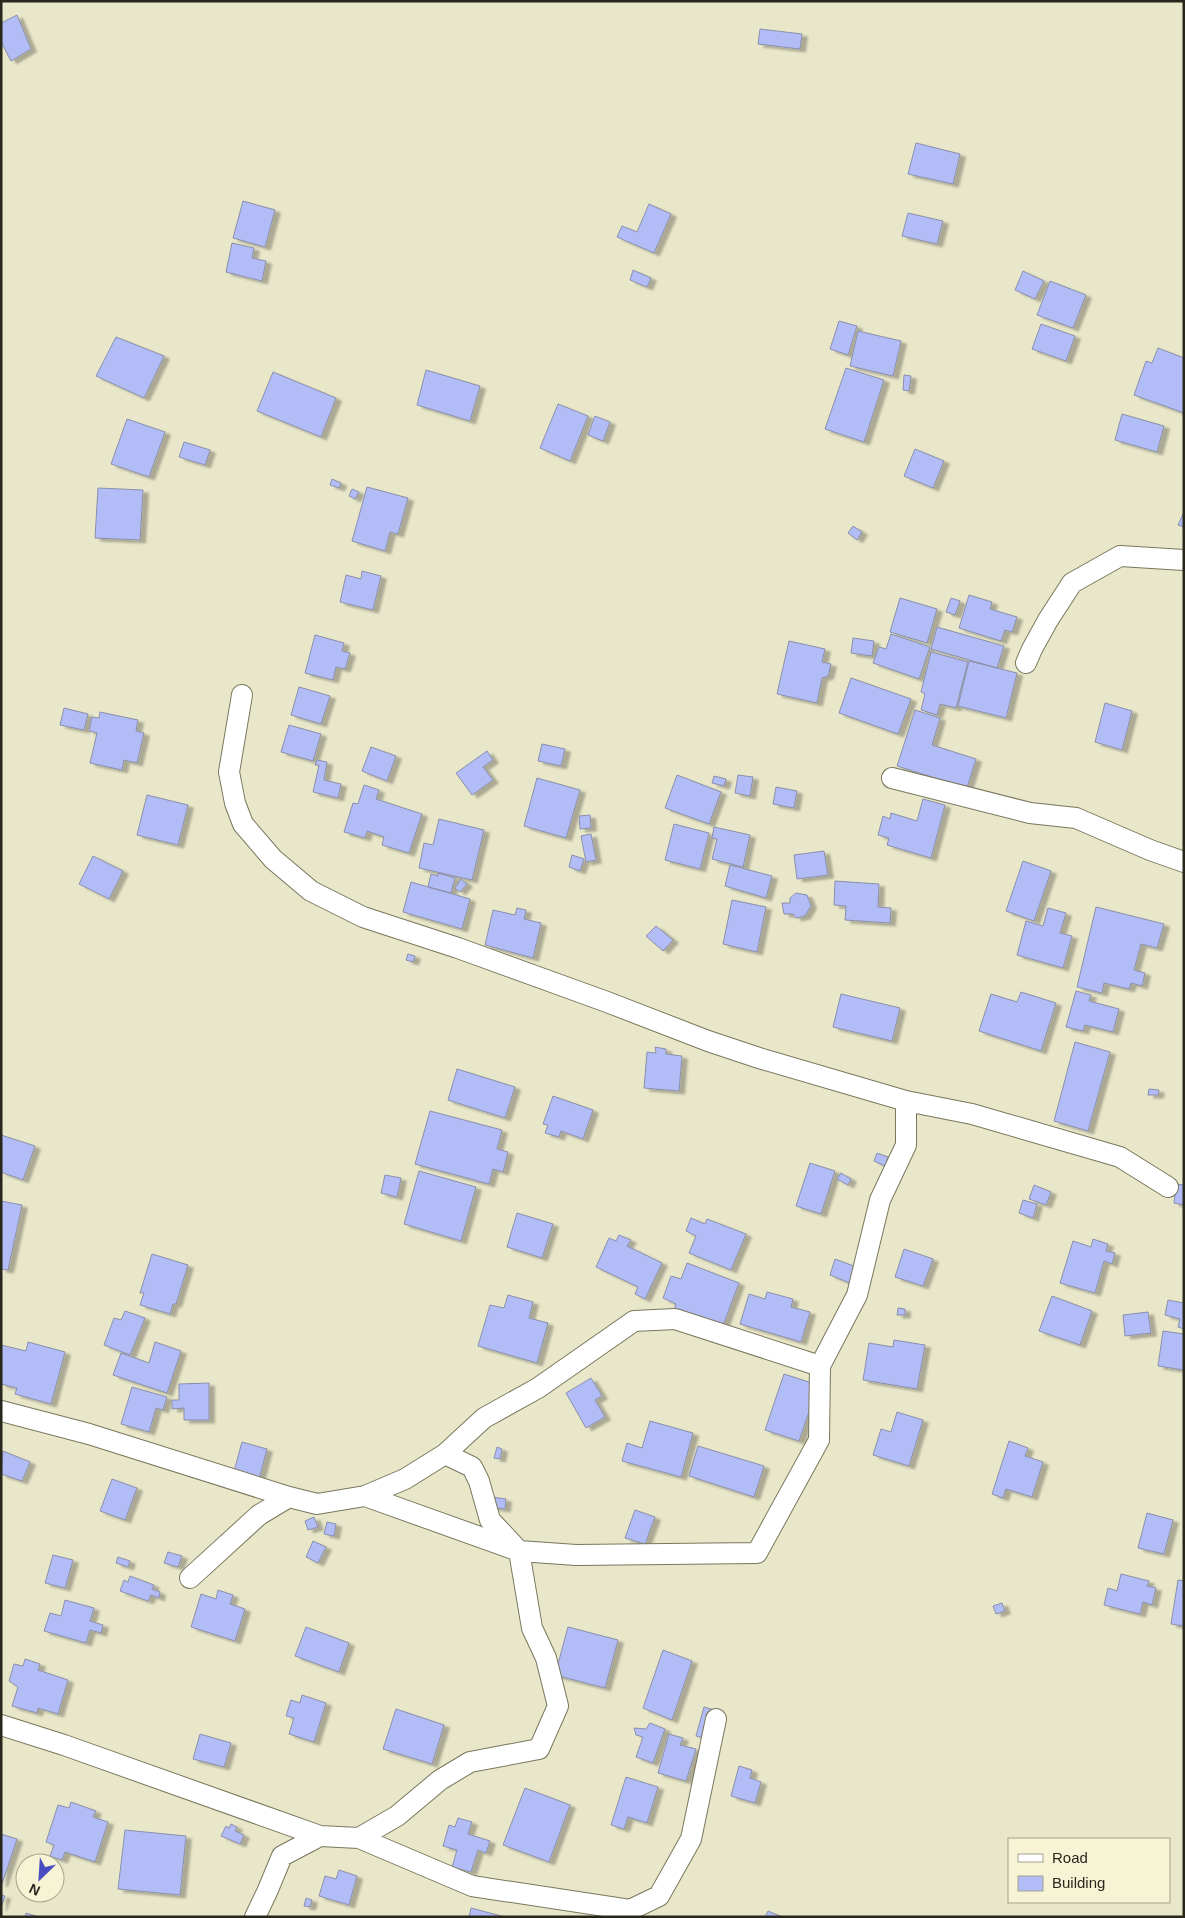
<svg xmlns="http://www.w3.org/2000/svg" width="1185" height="1918" font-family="Arial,sans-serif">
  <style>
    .building { fill: #b2bcf7; stroke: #8a8faa; filter: url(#shadow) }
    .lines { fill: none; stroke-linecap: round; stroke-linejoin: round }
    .minor-casing { stroke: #79775c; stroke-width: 22 }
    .minor { stroke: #fff; stroke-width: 20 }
  </style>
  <defs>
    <filter id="shadow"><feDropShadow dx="5.5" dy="3" stdDeviation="1" flood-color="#0004"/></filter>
  </defs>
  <rect width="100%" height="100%" fill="#e9e7c9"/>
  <!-- building -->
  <path class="building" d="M 17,15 L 31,49 L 11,61 L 1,42 L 1,23 Z
    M 760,29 L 802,34 L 800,49 L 758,44 Z
    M 916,143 L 960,154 L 953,184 L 908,174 Z
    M 243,201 L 275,210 L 265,247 L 233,238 Z
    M 649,204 L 671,214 L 654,253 L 617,237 L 622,226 L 637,232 Z
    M 908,213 L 943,221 L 937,244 L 902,236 Z
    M 232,243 L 254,248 L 252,258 L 266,261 L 262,281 L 226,272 Z
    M 633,270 L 651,278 L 647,287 L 630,280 Z
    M 1023,271 L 1044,281 L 1035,299 L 1015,290 Z
    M 1050,281 L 1086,295 L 1073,328 L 1037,315 Z
    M 839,321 L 857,326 L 848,355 L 830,349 Z
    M 1041,324 L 1075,336 L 1066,361 L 1032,349 Z
    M 858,331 L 901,341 L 893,376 L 850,366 Z
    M 116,337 L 164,356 L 144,398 L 96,376 Z
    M 1158,348 L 1184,358 L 1184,413 L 1134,395 L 1146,361 L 1152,363 Z
    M 846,368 L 884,380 L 864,442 L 825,429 Z
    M 426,370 L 480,386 L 470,421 L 417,405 Z
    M 273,372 L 336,398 L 321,437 L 257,411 Z
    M 904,375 L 911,376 L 909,391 L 903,390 Z
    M 558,404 L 588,416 L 570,461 L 540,448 Z
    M 1122,414 L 1164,426 L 1157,452 L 1115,440 Z
    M 595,416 L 610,422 L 603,441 L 588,435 Z
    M 127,419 L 165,432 L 149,477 L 111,464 Z
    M 184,442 L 210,450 L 205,465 L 179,457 Z
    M 915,449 L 944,461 L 933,488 L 904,476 Z
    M 332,479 L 341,483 L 339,488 L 330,485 Z
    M 367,487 L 408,498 L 398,534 L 390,532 L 385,551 L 352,541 Z
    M 98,488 L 143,490 L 140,540 L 95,538 Z
    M 352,489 L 359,492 L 355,499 L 349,496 Z
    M 1184,512 L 1184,527 L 1178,525 Z
    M 853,526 L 862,532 L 857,540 L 848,533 Z
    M 362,571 L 381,576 L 373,610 L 340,602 L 346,575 L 361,579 Z
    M 969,595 L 992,602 L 990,609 L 1017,617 L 1012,632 L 1005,630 L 1001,641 L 959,628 Z
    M 900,598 L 937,609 L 927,643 L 890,632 Z
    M 951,598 L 960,601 L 955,615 L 946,612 Z
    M 937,627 L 1004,646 L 997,668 L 931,649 Z
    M 891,634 L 930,647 L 919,679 L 873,663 L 879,647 L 886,649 Z
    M 315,635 L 344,643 L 342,651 L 350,653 L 345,669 L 336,667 L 333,680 L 305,673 Z
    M 853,638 L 874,641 L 872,656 L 851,653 Z
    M 789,641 L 825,649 L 822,662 L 831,664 L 828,676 L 822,678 L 817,703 L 777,694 Z
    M 931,652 L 968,662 L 956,708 L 940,704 L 937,715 L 921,710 L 925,694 L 921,692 Z
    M 969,661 L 1017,673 L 1006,718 L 958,706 Z
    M 851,678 L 911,699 L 898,734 L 839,713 Z
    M 299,687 L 330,696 L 321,724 L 291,715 Z
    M 1105,703 L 1132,711 L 1122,750 L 1095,742 Z
    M 64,708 L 88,714 L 84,730 L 60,725 Z
    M 915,710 L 940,718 L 932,745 L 976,759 L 967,788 L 897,766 Z
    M 100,712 L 138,720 L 136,731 L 144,733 L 137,763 L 124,760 L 122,770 L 90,763 L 97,733 L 89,731 L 92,717 L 99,718 Z
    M 289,725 L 321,734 L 313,761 L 281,752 Z
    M 542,744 L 565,749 L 561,766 L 538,761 Z
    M 371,747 L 396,756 L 387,781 L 362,771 Z
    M 487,751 L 493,760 L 483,767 L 493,780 L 472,795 L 456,773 Z
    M 317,760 L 327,762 L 324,780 L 341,784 L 338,798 L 313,792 L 319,765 L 315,765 Z
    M 677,775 L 721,792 L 709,824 L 665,808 Z
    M 738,775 L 753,777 L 750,796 L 735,793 Z
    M 714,776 L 726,779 L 724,786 L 712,783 Z
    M 537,778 L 580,790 L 566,838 L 524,826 Z
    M 364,785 L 379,790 L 376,799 L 422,814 L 409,853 L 382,845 L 384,837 L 367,831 L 365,838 L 344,832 L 353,803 L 358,804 Z
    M 776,787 L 797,791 L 794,808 L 773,804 Z
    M 147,795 L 188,805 L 178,845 L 137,835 Z
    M 923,799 L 945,805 L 931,858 L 887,845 L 889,838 L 878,835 L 883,816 L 890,819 L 891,813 L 917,821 Z
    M 590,815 L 591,828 L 580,829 L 579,816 Z
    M 439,819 L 484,830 L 472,880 L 419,868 L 424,843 L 433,845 Z
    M 674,824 L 709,833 L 700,869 L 665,860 Z
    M 714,827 L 750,835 L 743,867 L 712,859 L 717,839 L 712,838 Z
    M 591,834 L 596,860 L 586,862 L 581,836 Z
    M 824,851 L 828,875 L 797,879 L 794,855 Z
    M 572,855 L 584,859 L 580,871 L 569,867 Z
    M 93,856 L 123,871 L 109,899 L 79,884 Z
    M 1023,861 L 1051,871 L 1034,921 L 1006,911 Z
    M 730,865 L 772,876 L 766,898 L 725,886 Z
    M 438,873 L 455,878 L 451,893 L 428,887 L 431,874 L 438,876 Z
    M 461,879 L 467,884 L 460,892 L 455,888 Z
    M 835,881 L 879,884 L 878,907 L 891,908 L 890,923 L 845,920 L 846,906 L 834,905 Z
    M 411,882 L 470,899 L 462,929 L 403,912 Z
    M 796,893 L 807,895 L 811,906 L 805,916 L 796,918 L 793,914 L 784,914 L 782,903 L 790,903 L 790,898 Z
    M 732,900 L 766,907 L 757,952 L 723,944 Z
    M 1096,907 L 1164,924 L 1157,948 L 1141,944 L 1134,970 L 1145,973 L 1142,986 L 1131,983 L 1129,989 L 1104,983 L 1102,993 L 1077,987 Z
    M 517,908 L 526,910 L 524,919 L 541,923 L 533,958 L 485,945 L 493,910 L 515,915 Z
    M 1048,908 L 1066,913 L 1060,933 L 1072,936 L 1063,968 L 1017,955 L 1026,921 L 1043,926 Z
    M 656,926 L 673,940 L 663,951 L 646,936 Z
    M 408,954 L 415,956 L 413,962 L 406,960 Z
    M 1076,991 L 1091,995 L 1089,1001 L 1119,1009 L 1113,1032 L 1085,1025 L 1083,1031 L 1066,1027 Z
    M 1021,992 L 1056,1003 L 1041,1051 L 979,1031 L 991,994 L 1017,1002 Z
    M 841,994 L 900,1008 L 892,1041 L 833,1027 Z
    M 1075,1042 L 1110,1052 L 1088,1131 L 1054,1121 Z
    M 655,1047 L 666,1049 L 666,1054 L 682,1056 L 679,1091 L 644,1088 L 647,1052 L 656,1053 Z
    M 457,1069 L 515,1087 L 505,1118 L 448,1100 Z
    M 1149,1089 L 1159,1090 L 1158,1095 L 1148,1095 Z
    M 553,1096 L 593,1110 L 583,1139 L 561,1131 L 559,1137 L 545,1133 L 548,1125 L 543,1124 Z
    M 430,1111 L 502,1130 L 497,1149 L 508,1152 L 503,1172 L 493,1169 L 489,1184 L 415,1164 Z
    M 1,1135 L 35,1146 L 23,1180 L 1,1172 Z
    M 877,1153 L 888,1157 L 885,1166 L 874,1161 Z
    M 810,1163 L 835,1171 L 821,1214 L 796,1206 Z
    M 419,1171 L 476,1187 L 461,1241 L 404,1224 Z
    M 841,1173 L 851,1179 L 848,1185 L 837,1179 Z
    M 385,1175 L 401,1178 L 397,1197 L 381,1193 Z
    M 1176,1184 L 1184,1185 L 1184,1205 L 1174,1203 Z
    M 1034,1185 L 1051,1192 L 1046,1205 L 1029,1199 Z
    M 1023,1200 L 1037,1204 L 1033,1218 L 1019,1213 Z
    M 1,1201 L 22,1205 L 8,1270 L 1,1269 Z
    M 517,1213 L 553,1224 L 542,1258 L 507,1247 Z
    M 691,1218 L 705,1224 L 707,1219 L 746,1234 L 731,1270 L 689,1253 L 696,1236 L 686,1231 Z
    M 619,1235 L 631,1240 L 627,1246 L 662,1263 L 645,1299 L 635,1294 L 638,1287 L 596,1267 L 609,1238 L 616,1241 Z
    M 1093,1239 L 1108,1244 L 1106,1251 L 1115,1253 L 1112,1264 L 1104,1261 L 1095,1293 L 1060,1283 L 1073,1241 L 1091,1247 Z
    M 904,1249 L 933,1259 L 923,1286 L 895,1277 Z
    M 152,1254 L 188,1265 L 176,1304 L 173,1304 L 170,1314 L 140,1305 L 144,1293 L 140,1293 Z
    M 835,1259 L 856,1267 L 850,1283 L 830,1275 Z
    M 687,1263 L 739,1283 L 722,1328 L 674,1310 L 676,1304 L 663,1298 L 671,1276 L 681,1279 Z
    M 767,1292 L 793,1299 L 791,1307 L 810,1312 L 801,1342 L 740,1324 L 749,1294 L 765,1299 Z
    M 508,1295 L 533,1302 L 529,1318 L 548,1323 L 537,1363 L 478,1346 L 490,1305 L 504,1308 Z
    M 1052,1296 L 1092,1311 L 1080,1345 L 1039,1331 Z
    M 1168,1300 L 1184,1303 L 1184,1329 L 1178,1327 L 1180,1319 L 1165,1315 Z
    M 898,1308 L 905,1309 L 905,1315 L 897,1315 Z
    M 125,1311 L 145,1318 L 130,1355 L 104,1345 L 114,1318 L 121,1320 Z
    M 1148,1312 L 1151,1333 L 1125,1336 L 1123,1315 Z
    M 1163,1331 L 1184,1334 L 1184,1370 L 1158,1366 Z
    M 894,1340 L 925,1345 L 917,1389 L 863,1380 L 869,1343 L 893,1347 Z
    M 28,1342 L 65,1352 L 51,1404 L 15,1394 L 17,1388 L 1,1384 L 1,1345 L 26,1351 Z
    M 155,1342 L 181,1351 L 167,1393 L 113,1375 L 121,1353 L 149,1363 Z
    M 784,1374 L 818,1385 L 799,1441 L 765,1430 Z
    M 591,1378 L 602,1396 L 595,1400 L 605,1417 L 586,1428 L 566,1393 Z
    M 209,1383 L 209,1420 L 184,1420 L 184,1408 L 172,1409 L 172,1400 L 179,1400 L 179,1384 Z
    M 132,1387 L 167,1397 L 163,1410 L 156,1408 L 149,1432 L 121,1424 Z
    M 897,1412 L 923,1420 L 909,1466 L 873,1455 L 881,1429 L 891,1432 Z
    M 650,1421 L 693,1433 L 681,1477 L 622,1461 L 627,1443 L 642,1448 Z
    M 1009,1441 L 1028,1448 L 1025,1456 L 1043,1462 L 1032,1497 L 1006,1489 L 1003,1498 L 992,1494 Z
    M 242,1442 L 267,1449 L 258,1483 L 233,1475 Z
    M 698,1446 L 764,1466 L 754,1497 L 689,1476 Z
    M 497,1447 L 502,1449 L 500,1459 L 494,1458 Z
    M 3,1451 L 30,1462 L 22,1481 L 1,1474 Z
    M 112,1479 L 137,1488 L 125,1520 L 100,1511 Z
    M 492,1497 L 506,1499 L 505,1509 L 491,1507 Z
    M 635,1510 L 655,1517 L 645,1544 L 625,1538 Z
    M 1147,1513 L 1173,1520 L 1164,1554 L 1138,1548 Z
    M 314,1517 L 318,1527 L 308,1530 L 305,1521 Z
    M 327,1522 L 336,1524 L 334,1536 L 324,1534 Z
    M 313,1541 L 326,1547 L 318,1563 L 306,1557 Z
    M 168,1552 L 182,1556 L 178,1567 L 164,1563 Z
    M 53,1555 L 73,1560 L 65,1588 L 45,1583 Z
    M 118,1557 L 130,1561 L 128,1567 L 116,1563 Z
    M 1121,1574 L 1149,1581 L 1147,1586 L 1156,1588 L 1152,1605 L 1143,1602 L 1140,1614 L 1104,1605 L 1108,1588 L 1117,1591 Z
    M 130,1576 L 154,1585 L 152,1589 L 160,1592 L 159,1598 L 151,1595 L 148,1601 L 120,1591 L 124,1580 L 128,1582 Z
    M 1178,1580 L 1184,1581 L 1184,1626 L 1171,1624 Z
    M 218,1590 L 233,1595 L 230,1604 L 245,1609 L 235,1641 L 191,1627 L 201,1594 L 216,1599 Z
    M 65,1600 L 94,1608 L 90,1621 L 103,1625 L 101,1633 L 90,1630 L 86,1643 L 44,1631 L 50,1613 L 61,1616 Z
    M 1002,1603 L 1005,1611 L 996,1614 L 993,1606 Z
    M 306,1627 L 349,1643 L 339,1672 L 295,1656 Z
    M 568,1627 L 618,1640 L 605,1688 L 555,1675 Z
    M 663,1650 L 692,1661 L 672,1720 L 643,1708 Z
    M 25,1659 L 40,1664 L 38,1670 L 68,1680 L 58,1714 L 38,1708 L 37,1713 L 12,1706 L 18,1687 L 9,1681 L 14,1664 L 23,1666 Z
    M 302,1695 L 326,1703 L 314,1742 L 289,1734 L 294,1718 L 286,1716 L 291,1700 L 300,1703 Z
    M 704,1707 L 718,1711 L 710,1740 L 696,1736 Z
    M 396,1709 L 444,1725 L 432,1764 L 383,1749 Z
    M 650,1723 L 665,1729 L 653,1763 L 636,1757 L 643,1737 L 636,1735 L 634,1728 L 646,1729 Z
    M 200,1734 L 231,1743 L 224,1767 L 193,1759 Z
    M 669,1734 L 683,1738 L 680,1745 L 696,1749 L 686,1781 L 658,1773 Z
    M 739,1766 L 752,1770 L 750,1778 L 761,1782 L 755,1803 L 731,1796 Z
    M 626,1777 L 658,1787 L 647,1823 L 628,1817 L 624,1829 L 611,1825 Z
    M 525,1788 L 570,1805 L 549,1862 L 503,1845 Z
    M 71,1802 L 96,1811 L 93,1817 L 108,1822 L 95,1862 L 65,1852 L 62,1860 L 50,1856 L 54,1845 L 46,1842 L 58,1805 L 69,1808 Z
    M 458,1818 L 472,1822 L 468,1834 L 490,1841 L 486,1853 L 478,1850 L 471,1872 L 452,1867 L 457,1850 L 443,1846 L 449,1825 L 455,1827 Z
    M 231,1824 L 237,1827 L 235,1831 L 244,1835 L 240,1844 L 221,1836 L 226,1826 L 229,1828 Z
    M 125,1830 L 186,1836 L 180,1895 L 118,1889 Z
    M 1,1834 L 17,1839 L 2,1884 L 1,1883 Z
    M 339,1870 L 357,1876 L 349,1905 L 319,1896 L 325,1876 L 336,1879 Z
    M 1,1895 L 5,1896 L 1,1908 Z
    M 306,1898 L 312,1900 L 310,1907 L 304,1906 Z
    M 471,1908 L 505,1917 L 469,1917 Z
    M 768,1911 L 782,1917 L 765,1917 Z
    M 26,1913 L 39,1917 L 25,1917 Z"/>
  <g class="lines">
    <defs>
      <path id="minor" d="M 1026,663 L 1032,649 L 1048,620 L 1072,583 L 1120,556 L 1184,560
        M 242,695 L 229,772 L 235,803 L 243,824 L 273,859 L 311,891 L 363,917 L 458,948 L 607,1002 L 708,1041 L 759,1058 L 906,1101
        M 892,778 L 1030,813 L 1076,818 L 1150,850 L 1184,862
        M 1,1411 L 89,1434 L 289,1497
        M 365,1496 L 519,1551 L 576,1555 L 757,1553 L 819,1440 L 820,1366 L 857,1295 L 880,1200 L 906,1145 L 906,1101 L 972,1114 L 1120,1157 L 1168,1187
        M 190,1578 L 259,1515 L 289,1497 L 317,1504 L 365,1496 L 405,1479 L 445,1454 L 484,1418 L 538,1388 L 634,1321 L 675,1319 L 820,1366
        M 1,1725 L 64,1745 L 320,1836
        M 359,1838 L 472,1886 L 630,1910 L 659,1896 L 691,1839 L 716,1719
        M 255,1917 L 267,1892 L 282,1856 L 320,1836 L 359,1838 L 397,1816 L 440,1780 L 470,1762 L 539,1749 L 558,1706 L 546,1658 L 532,1628 L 519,1551 L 490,1520 L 479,1481 L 472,1467 L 445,1454"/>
    </defs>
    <!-- minor casing -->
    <use href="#minor" class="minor-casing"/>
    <!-- minor -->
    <use href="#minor" class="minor"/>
  </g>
  <!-- border -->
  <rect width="1185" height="1918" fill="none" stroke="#28271c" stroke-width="5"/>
  <!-- legend -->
  <rect x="1008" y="1838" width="162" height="65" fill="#f7f4d6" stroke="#a4a28c"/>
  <rect x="1018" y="1854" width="25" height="8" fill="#ffffff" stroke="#a4a28c"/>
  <text x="1052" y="1863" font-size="15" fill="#28271c">Road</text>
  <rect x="1018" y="1876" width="25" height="15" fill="#b2bcf7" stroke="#a4a28c"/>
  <text x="1052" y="1888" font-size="15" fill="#28271c">Building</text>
  <!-- north arrow -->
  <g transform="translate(40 1878) rotate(205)"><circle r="24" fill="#f7f4d6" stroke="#a4a28c"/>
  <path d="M0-4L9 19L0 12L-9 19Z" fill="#4a4dc2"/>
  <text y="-8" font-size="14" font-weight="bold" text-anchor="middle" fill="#28271c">N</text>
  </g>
</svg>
